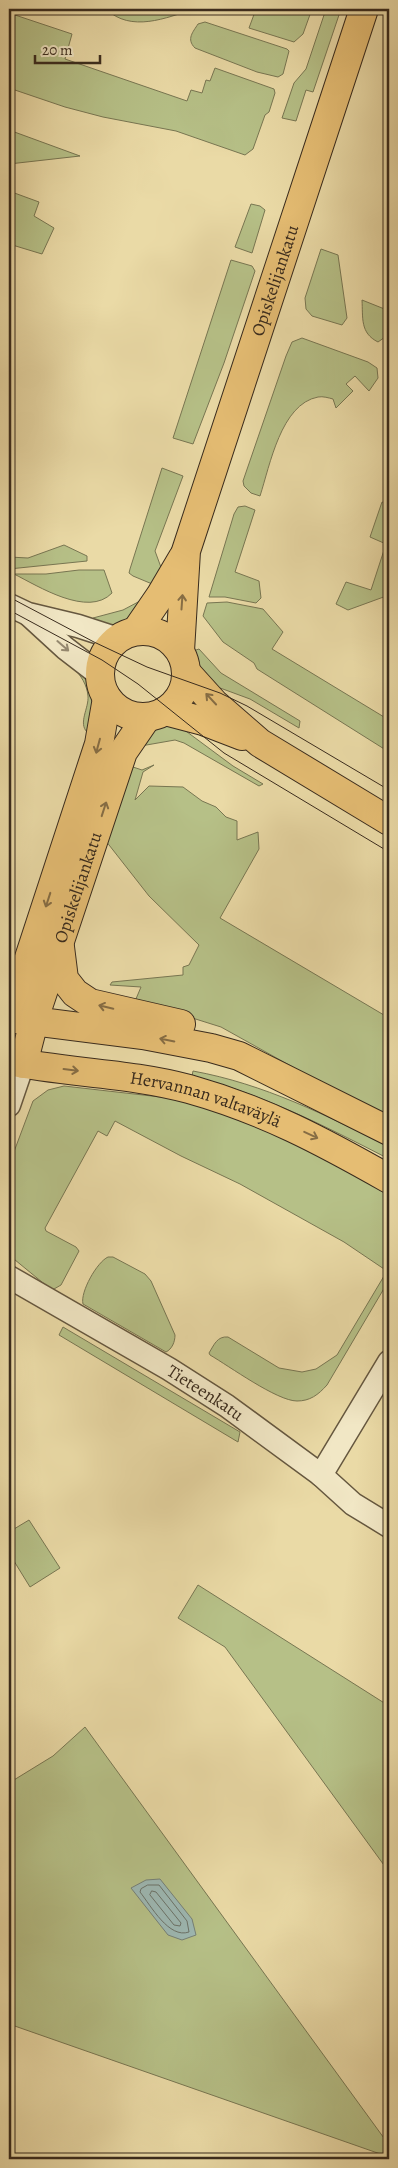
<svg xmlns="http://www.w3.org/2000/svg" width="398" height="2168" font-family="Alegreya,serif">
  <style>
    .green { fill: #b6c087; stroke: #787652 }
    .water { fill: #9db8b3; stroke: #758077 }
    .lines { fill: none; stroke-linecap: round; stroke-linejoin: round }
    .shore { stroke: #6b7268; stroke-width: 1 }
    .minor-casing { stroke: #65573f; stroke-width: 25 }
    .major-casing { stroke: #392b1d; stroke-width: 30 }
    .minor { stroke: #f1e7c5; stroke-width: 22 }
    .major { stroke: #e5bd73; stroke-width: 28 }
    .tram { stroke: #392b1d; stroke-width: 1 }
    .oneway { stroke: #866d44 }
    .oneway2 { stroke: #958971 }
    .labels { text-anchor: middle; dominant-baseline: central; stroke-width: 4.5; stroke-linejoin: round; paint-order: stroke }
    .street-label { font-size: 18px; fill: #392b1d; stroke: #f1e7c5 }
  </style>
  <rect width="100%" height="100%" fill="#eadaa6"/>
  <filter id="stains"><feTurbulence type="fractalNoise" baseFrequency=".004" numOctaves="4"/><feColorMatrix values="0 0 0 0 .2 0 0 0 0 .09 0 0 0 0 .02 0 0 0 .5 -.17"/></filter>
  <radialGradient id="worn" r=".72"><stop offset=".6" stop-color="#630" stop-opacity="0"/><stop offset="1" stop-color="#630" stop-opacity=".3"/></radialGradient>
  <!-- green -->
  <path class="green" d="M 106,9 L 194,9 C 166,18 131,33 106,9 Z
    M 256,9 L 312,9 L 303,34 L 294,42 L 249,28 Z
    M 326,9 L 341,9 L 313,92 L 306,90 L 296,121 L 282,118 L 294,83 L 306,69 Z
    M 9,13 L 72,34 L 65,59 L 187,101 L 191,90 L 202,93 L 206,80 L 210,81 L 215,68 L 274,89 L 275,93 L 269,112 L 265,115 L 253,149 L 245,155 L 176,131 L 103,117 L 65,107 L 9,88 Z
    M 205,22 L 287,49 L 289,51 L 283,74 L 278,77 L 257,72 L 195,48 C 186,39 193,32 198,24 Z
    M 9,130 L 80,156 L 9,164 Z
    M 9,191 L 39,202 L 34,216 L 54,228 L 42,254 L 9,244 Z
    M 251,204 L 260,206 L 265,210 L 252,253 L 235,247 Z
    M 321,249 L 338,255 L 347,318 L 342,325 L 312,316 L 306,309 L 305,298 Z
    M 231,260 L 252,266 L 255,271 L 224,363 L 193,444 L 173,438 Z
    M 362,300 L 387,310 L 389,314 L 388,335 L 378,342 C 360,333 363,318 362,300 Z
    M 302,338 L 368,362 L 377,368 L 378,378 L 369,391 L 355,376 L 346,384 L 353,391 L 336,408 L 333,399 C 329,398 323,396 318,397 C 281,404 270,465 260,496 L 251,493 L 244,486 L 243,481 L 286,356 L 292,342 Z
    M 162,468 L 183,476 L 155,551 L 162,570 L 157,586 L 133,576 L 129,573 L 130,569 Z
    M 382,502 L 389,504 L 389,595 L 348,610 L 336,604 L 346,582 L 371,590 L 386,544 L 370,537 Z
    M 245,506 L 255,510 L 235,572 L 259,581 L 261,598 L 256,603 L 225,597 L 209,597 L 234,514 L 238,507 Z
    M 64,545 L 87,556 L 87,561 L 9,569 L 9,557 L 28,558 Z
    M 79,570 L 104,570 L 112,593 C 88,618 38,586 14,574 L 46,574 Z
    M 140,601 L 132,620 C 116,628 105,627 88,624 L 93,618 L 123,610 Z
    M 227,602 L 263,609 L 283,632 L 272,649 L 389,720 L 389,752 L 257,669 L 254,663 L 223,642 L 203,616 L 207,603 Z
    M 199,649 L 221,673 L 300,721 L 299,728 L 250,699 L 212,685 L 196,664 L 193,651 Z
    M 73,668 C 77,671 82,674 86,677 C 98,688 90,718 87,732 C 78,723 89,708 88,696 C 87,685 81,675 73,668 Z
    M 175,723 L 233,766 L 263,784 L 259,786 L 184,743 L 175,740 L 135,747 C 146,733 157,724 175,723 Z
    M 127,765 L 142,770 L 154,765 L 143,772 L 135,800 L 149,786 L 183,787 L 202,801 L 216,807 L 226,817 L 237,821 L 237,840 L 258,832 L 259,849 L 220,918 L 389,1018 L 389,1117 L 307,1075 L 221,1027 L 186,1016 L 133,1006 L 141,987 L 110,985 L 112,982 L 183,975 L 183,967 L 189,965 L 199,945 L 149,896 L 102,836 Z
    M 193,1071 C 264,1084 326,1115 389,1147 L 389,1159 C 325,1126 262,1094 192,1076 Z
    M 64,1086 L 178,1099 L 205,1106 L 324,1153 L 389,1196 L 389,1280 L 327,1385 C 318,1395 310,1401 297,1401 C 277,1401 229,1366 210,1355 L 209,1353 C 214,1345 217,1336 228,1337 L 279,1368 L 302,1372 L 316,1369 L 337,1355 L 387,1271 L 344,1242 L 240,1184 L 181,1156 L 115,1121 L 107,1136 L 98,1131 L 45,1228 L 46,1231 L 76,1247 L 79,1251 L 61,1285 L 54,1289 L 48,1287 L 9,1255 L 9,1165 L 33,1101 L 48,1090 Z
    M 108,1257 L 113,1257 L 145,1274 L 151,1281 L 175,1335 C 175,1342 172,1349 166,1352 L 83,1304 C 80,1292 97,1262 108,1257 Z
    M 63,1327 L 240,1432 L 238,1442 L 59,1335 Z
    M 29,1520 L 60,1568 L 30,1587 L 9,1553 L 9,1532 Z
    M 198,1585 L 389,1706 L 389,1872 L 225,1647 L 178,1618 Z
    M 85,1727 L 389,2145 L 389,2157 L 9,2024 L 9,1783 L 53,1756 Z"/>
  <!-- water -->
  <path class="water" d="M 160,1879 L 192,1919 L 196,1935 L 182,1940 L 168,1935 L 131,1888 L 146,1880 Z"/>
  <g class="lines">
    <!-- shore -->
    <path class="shore" d="M 148,1885 L 159,1885 L 187,1921 L 189,1932 C 169,1939 151,1906 140,1892 L 141,1889 Z
      M 152,1891 L 156,1892 L 181,1923 L 180,1926 L 174,1925 L 150,1895 Z"/>
    <defs>
      <g id="minor">
        <path d="M 9,605 L 28,614 L 78,626 L 118,639"/>
        <path d="M 29,615 L 65,648 L 100,675"/>
        <path d="M 9,1105 L 23,1064"/>
        <path id="s1" d="M 9,1277 L 169,1369 L 227,1406 L 321,1475 L 353,1504 L 389,1526"/>
        <path d="M 321,1475 L 389,1362"/>
      </g>
      <g id="major">
        <circle cx="143" cy="674" r="43"/>
        <path d="M 136,631 L 160,596 L 183,557"/>
        <path id="s2" d="M 180,651 L 186,551 L 364,9"/>
        <path d="M 186,672 L 214,703 L 260,743 L 389,821"/>
        <path d="M 165,711 L 203,721 L 242,736"/>
        <path d="M 60,947 L 64,979 L 75,993 L 90,1003 L 181,1024"/>
        <path d="M 9,1018 L 143,1035 L 211,1048 L 239,1056 L 389,1131"/>
        <path d="M 9,1019 L 99,744 L 107,698"/>
        <path id="s3" d="M 9,1061 C 68,1073 130,1073 189,1089 C 264,1110 322,1141 389,1179"/>
        <path id="s4" d="M 23,1064 L 37,1010 L 123,752 L 147,717"/>
      </g>
    </defs>
    <!-- minor casing -->
    <use href="#minor" class="minor-casing"/>
    <!-- major casing -->
    <use href="#major" class="major-casing"/>
    <!-- minor -->
    <use href="#minor" class="minor"/>
    <!-- major -->
    <use href="#major" class="major"/>
    <!-- tram -->
    <path class="tram" d="M 9,597 L 94,642 L 147,667 L 220,693 L 247,706 L 389,790
      M 9,610 L 102,660 L 138,684 L 224,753 L 389,852"/>
  </g>
  <!-- one-way arrows -->
  <defs><path id="oneway-shaft" d="M-6 0H5M1.5-3L5.5 0L1.5 3" fill="none" stroke-width="1.6" stroke-linecap="round" stroke-linejoin="round" transform="scale(1.25)"/></defs>
  <g class="oneway">
    <use href="#oneway-shaft" transform="translate(182 602) rotate(-86)"/>
    <use href="#oneway-shaft" transform="translate(211 699) rotate(-133)"/>
    <use href="#oneway-shaft" transform="translate(98 746) rotate(105)"/>
    <use href="#oneway-shaft" transform="translate(104 809) rotate(-72)"/>
    <use href="#oneway-shaft" transform="translate(48 900) rotate(108)"/>
    <use href="#oneway-shaft" transform="translate(106 1007) rotate(-167)"/>
    <use href="#oneway-shaft" transform="translate(167 1040) rotate(-169)"/>
    <use href="#oneway-shaft" transform="translate(71 1070) rotate(7)"/>
    <use href="#oneway-shaft" transform="translate(311 1135) rotate(25)"/>
  </g>
  <use class="oneway2" href="#oneway-shaft" transform="translate(63 646) rotate(41)"/>
  <g class="labels">
    <!-- street labels -->
    <g class="street-label">
      <text stroke="none"><textPath href="#s2" startOffset="385">Opiskelijankatu</textPath></text>
      <text stroke="none"><textPath href="#s4" startOffset="185">Opiskelijankatu</textPath></text>
      <text stroke="none"><textPath href="#s3" startOffset="201">Hervannan valtaväylä</textPath></text>
      <text stroke="none"><textPath href="#s1" startOffset="228">Tieteenkatu</textPath></text>
    </g>
  </g>
  <!-- margin -->
  <rect width="398" height="2168" fill="none" stroke="#eadaa6" stroke-width="30"/>
  <rect x="10" y="10" width="378" height="2148" fill="none" stroke="#392b1d" stroke-width="2.5"/>
  <rect x="15" y="15" width="368" height="2138" fill="none" stroke="#392b1d"/>
  <!-- scale -->
  <path d="M35 55v8h65v-8" fill="none" stroke="#392b1d" stroke-width="2.5"/>
  <text x="42" y="55" font-size="15" fill="#392b1d" stroke="#f1e7c5" stroke-width="4" paint-order="stroke">20 m</text>
  <rect width="100%" height="100%" filter="url(#stains)"/>
  <rect width="100%" height="100%" fill="url(#worn)"/>
</svg>
